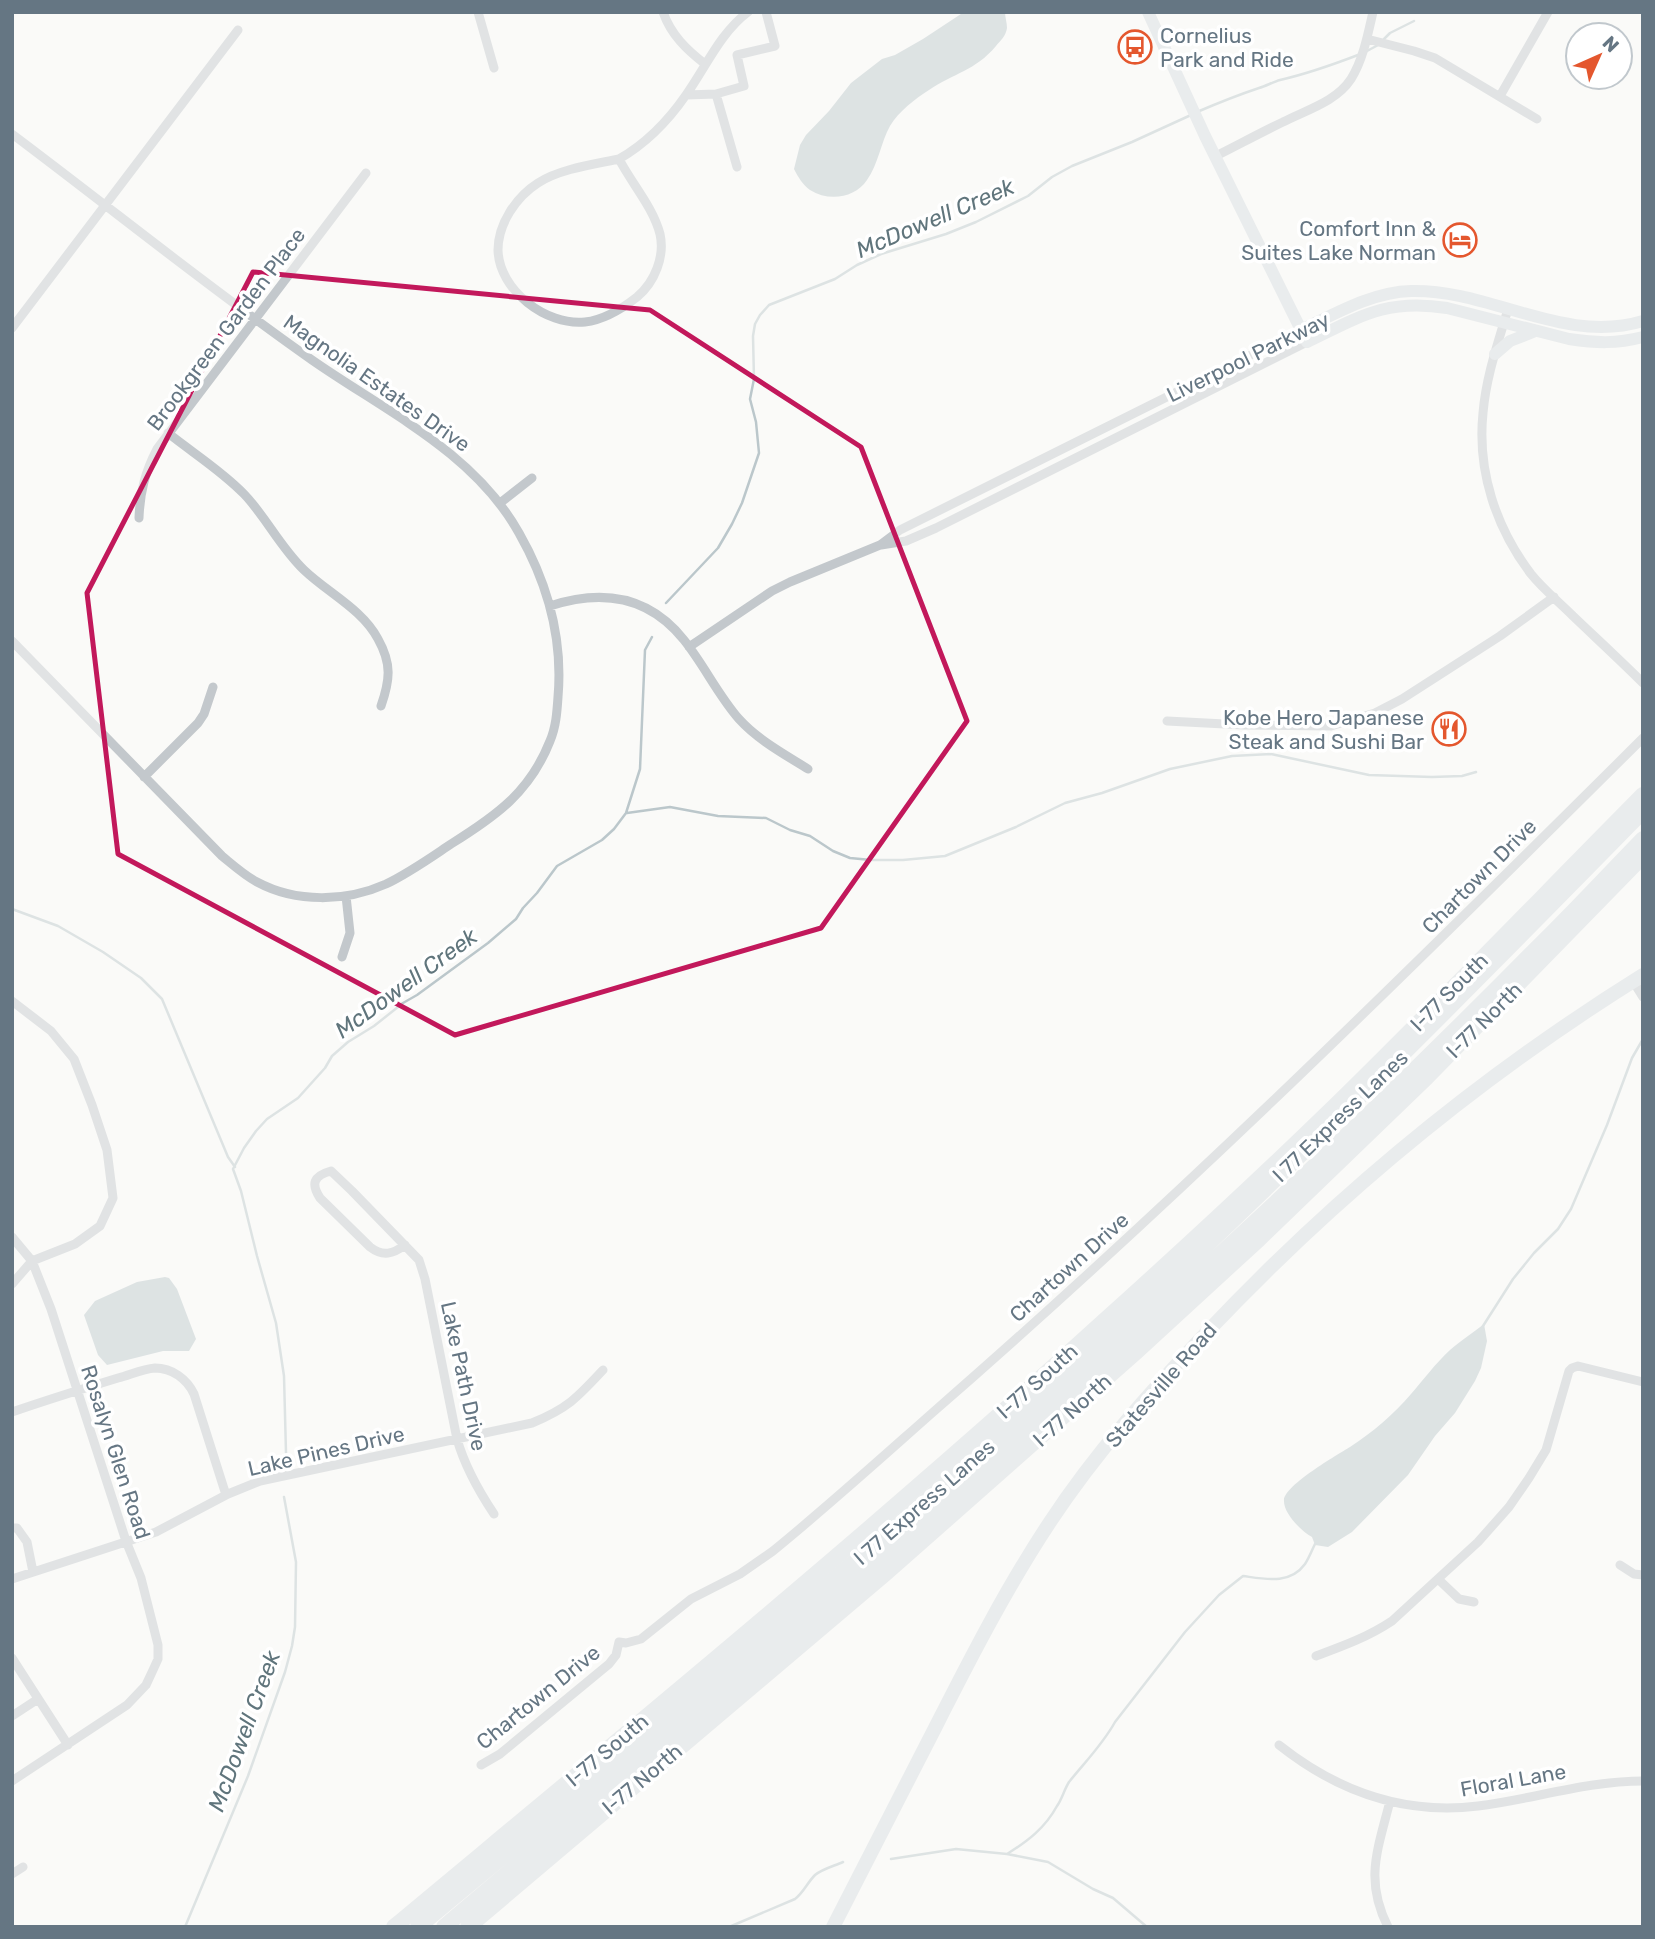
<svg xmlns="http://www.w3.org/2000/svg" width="1655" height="1939" font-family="Rubik,sans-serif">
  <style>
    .water { fill: #bbc7cb }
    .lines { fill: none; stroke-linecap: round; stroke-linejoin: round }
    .stream { stroke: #bbc7cb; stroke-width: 2.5 }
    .street { stroke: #c3c8cc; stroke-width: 9 }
    .secondary { stroke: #d6dbdf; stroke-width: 12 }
    .primary { stroke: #d6dbdf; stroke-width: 14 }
    .highway { stroke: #d6dbdf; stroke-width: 16 }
    .marked { fill: none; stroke: #c2185b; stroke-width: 5; stroke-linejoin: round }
    .labels { text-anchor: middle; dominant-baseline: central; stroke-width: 7; stroke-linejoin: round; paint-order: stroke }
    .poi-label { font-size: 21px; fill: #657683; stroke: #fff; text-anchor: end }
    .street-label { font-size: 21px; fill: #657683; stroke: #fff }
    .water-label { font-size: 23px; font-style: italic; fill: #60757c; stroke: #fff }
  </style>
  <rect width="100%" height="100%" fill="#fafaf8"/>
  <!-- water -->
  <path class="water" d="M 964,12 L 1005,12 C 1005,17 1007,23 1007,28 C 1006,36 1000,41 996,46 C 975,71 954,73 929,90 C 915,99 899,111 890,126 C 881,142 878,165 867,180 C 855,198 829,202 810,190 C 803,185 798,177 794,169 L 800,145 L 806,135 L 829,111 L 851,83 L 882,59 L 895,55 L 923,39 Z
    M 165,1277 L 169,1278 L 177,1289 L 196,1339 L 189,1351 L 163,1351 L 107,1365 L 98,1355 L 84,1315 L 95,1301 L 137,1282 Z
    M 1484,1324 L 1487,1341 L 1481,1368 L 1475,1381 L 1455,1413 L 1435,1436 L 1408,1475 L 1352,1532 L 1328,1547 L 1315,1545 L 1312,1537 C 1301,1531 1283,1513 1284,1500 C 1285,1485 1337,1455 1350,1447 C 1373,1432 1393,1415 1411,1394 C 1424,1379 1435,1364 1450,1350 C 1460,1341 1473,1333 1484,1324 Z"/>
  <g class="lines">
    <!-- stream -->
    <path class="stream" d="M 1384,39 L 1390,33 L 1414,21
      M 1367,51 L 1380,44
      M 1197,112 C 1218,103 1238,95 1259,88 C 1266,86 1273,82 1280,80 C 1306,74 1332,65 1358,55
      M 666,603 L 718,548 L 732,524 L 742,503 L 759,453 L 756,422 L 750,399 L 754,379 L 753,336 L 755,324 L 760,315 L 769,305 L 835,279 L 857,265 L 881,254 L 946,234 L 976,222 L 1028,196 L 1052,177 L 1072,166 L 1132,142 L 1191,115
      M 627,813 L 670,807 L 718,816 L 766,818 L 790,830 L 810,836 L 833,851 L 850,858 L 871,860 L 903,860 L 945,856 L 1016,827 L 1065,803 L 1102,793 L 1170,769 L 1232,756 L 1271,754 L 1369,775 L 1432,777 L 1462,776 L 1476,772
      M 12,909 L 58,926 L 103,952 L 141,978 L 162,999 L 228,1157 L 235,1167
      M 1483,1326 L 1513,1279 L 1534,1253 L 1558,1229 L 1571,1209 L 1607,1125 L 1632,1058 L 1643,1039
      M 286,1453 L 284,1376 L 276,1323 L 257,1256 L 241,1191 L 233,1169 L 244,1148 L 256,1131 L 267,1119 L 298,1098 L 325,1068 L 332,1056 L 348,1042 L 374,1026 L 403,1003 L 417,995 L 488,943 L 516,919 L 523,908 L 537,893 L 557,866 L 602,840 L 614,829 L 626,813 L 640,769 L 645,650 L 652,637
      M 1007,1854 C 1028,1841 1045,1828 1057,1806 C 1062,1799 1064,1790 1069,1782 C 1085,1762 1103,1744 1115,1722 L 1185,1632 L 1219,1595 L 1243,1576 C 1265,1579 1290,1585 1305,1564 C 1309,1558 1312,1550 1315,1544
      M 891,1859 L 956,1849 L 1007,1854 L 1048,1862 L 1093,1889 L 1113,1898 L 1147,1927
      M 185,1927 L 248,1776 L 285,1672 L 292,1646 L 295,1627 L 296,1562 L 284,1497
      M 729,1927 L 795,1899 C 804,1892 807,1883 815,1875 C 822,1869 834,1866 843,1862"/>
    <!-- street -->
    <path class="street" d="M 478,12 L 494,68
      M 663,12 C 671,35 687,50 705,64
      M 1367,39 L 1414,51 L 1435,58 L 1537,119
      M 686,95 L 716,94
      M 1500,96 L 1548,12
      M 12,134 C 112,209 209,288 312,360 C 385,411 474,452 519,533 C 548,584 563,639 558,697 C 557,712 556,727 550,741 C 530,792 496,816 451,844 C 430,858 409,873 386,884 C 346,902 296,903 257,882 C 244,875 233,865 222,856 L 12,641
      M 1216,156 C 1238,145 1260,133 1283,122 C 1306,110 1336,102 1351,79 C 1363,60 1368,34 1373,12
      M 619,159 C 632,184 653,207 660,234 C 665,256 655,282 637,297 C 623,308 603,320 585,322 C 546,326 499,290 498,250 C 498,224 516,197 538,183 C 559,169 595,164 619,159 Z
      M 619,159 C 647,143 668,121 686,95 C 706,67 720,33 748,12
      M 737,167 L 716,94 L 744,86 L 737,55 L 775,46 L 766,12
      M 1508,309 C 1498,343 1486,377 1483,413 C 1477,471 1496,528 1531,574 C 1543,589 1559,602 1573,616 C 1596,638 1620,660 1643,683
      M 12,328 L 238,30
      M 168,433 C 193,453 222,471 244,494 C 266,517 280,547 304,570 C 328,593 362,609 378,639 C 392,664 390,680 381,706
      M 500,503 L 532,478
      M 139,518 C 140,492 145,472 157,449 L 366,173
      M 881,545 L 906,541 L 936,528 L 1307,342
      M 550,606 C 602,589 649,596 684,640 C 704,665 718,695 739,719 C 758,740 784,754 808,769
      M 689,647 L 772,591 L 790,582 L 880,545 L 900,530 L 1301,330
      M 1167,721 L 1244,725 L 1331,726 L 1375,713 L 1402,699 L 1500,636 L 1554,597
      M 144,777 L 198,723 L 204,714 L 213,687
      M 342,957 L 350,933 L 346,896
      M 1633,981 L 1643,997
      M 12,1001 L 51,1031 L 74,1059 L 92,1105 L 107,1150 L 113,1198 L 100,1226 L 75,1244 L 32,1261 L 12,1284
      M 12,1237 L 32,1261 L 51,1309 L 126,1541 L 141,1578 L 158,1645 L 158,1659 L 153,1670 L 146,1685 L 127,1705 L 12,1781
      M 405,1245 C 393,1254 383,1257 370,1247 L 320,1198 C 311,1184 313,1176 331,1171 L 352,1191 L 419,1260 L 425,1279 L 457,1439 C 465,1467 478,1490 494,1514
      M 12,1412 C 47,1400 82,1389 118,1378 C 130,1375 142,1369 155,1368 C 172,1368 187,1379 194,1394 L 226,1495
      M 12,1528 L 17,1528 L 27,1542 L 33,1572
      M 1620,1565 L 1634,1574 L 1643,1575
      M 12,1579 L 156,1532 L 228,1494 L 260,1481 L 532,1423 C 568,1408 577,1398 603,1370
      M 1438,1579 L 1459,1599 L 1474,1602
      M 1316,1656 C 1343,1646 1368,1637 1392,1621 L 1478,1542 L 1509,1507 L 1529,1478 L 1546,1450 L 1569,1371 L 1572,1368 L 1578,1366 L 1643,1382
      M 12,1658 L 68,1745
      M 12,1716 L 38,1699
      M 1279,1745 C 1337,1791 1404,1815 1478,1806 C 1534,1799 1586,1781 1643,1781
      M 481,1765 L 500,1754 L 609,1664 L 616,1655 L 619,1642 L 626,1643 L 641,1639 L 691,1599 L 740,1574 L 773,1551 C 827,1507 879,1460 931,1414 C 1178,1199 1411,969 1643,738
      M 12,1874 L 23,1867
      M 1388,1927 C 1364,1880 1378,1849 1390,1801"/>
    <!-- secondary -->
    <path class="secondary" d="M 1148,12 L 1205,136 L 1307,342 C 1359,317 1387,298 1447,308 L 1569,339 C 1596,343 1616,344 1643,337
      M 1301,330 C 1335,314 1372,292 1411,291 C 1490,289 1564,345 1643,321
      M 1495,354 L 1510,341 L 1533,332"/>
    <!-- primary -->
    <path class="primary" d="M 833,1927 C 867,1860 901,1794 935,1728 C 971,1657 1007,1587 1050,1522 C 1096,1452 1152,1390 1209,1330 C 1338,1194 1484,1074 1643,975"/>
    <!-- highway -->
    <path class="highway" d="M 394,1927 C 633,1728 873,1531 1103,1322 C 1183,1250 1262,1177 1339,1102 C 1442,1001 1542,897 1643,795
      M 418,1927 C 631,1749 847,1574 1053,1388 C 1257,1203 1450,1008 1643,811
      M 444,1927 C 672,1734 902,1544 1123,1343 C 1264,1216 1402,1085 1535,950 C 1572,914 1607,876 1643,839
      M 468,1927 L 886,1573 L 1136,1352 L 1259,1239 L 1427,1077 L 1643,856"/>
  </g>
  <!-- marked area -->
  <path d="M0 0H1655V1939H0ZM 253,272 L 650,310 L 861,447 L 967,721 L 821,928 L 455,1035 L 118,854 L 87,593 Z" fill="#fafaf8" fill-opacity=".55" fill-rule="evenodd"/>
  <path class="marked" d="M 253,272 L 650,310 L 861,447 L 967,721 L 821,928 L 455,1035 L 118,854 L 87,593 Z"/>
  <!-- icons -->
  <defs>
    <symbol id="bus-ring" viewBox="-11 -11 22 22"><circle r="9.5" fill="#fff" stroke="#e4572e" stroke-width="1.5"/><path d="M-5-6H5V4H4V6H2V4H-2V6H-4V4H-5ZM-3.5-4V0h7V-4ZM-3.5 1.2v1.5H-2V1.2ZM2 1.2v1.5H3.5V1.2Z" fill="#e4572e"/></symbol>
    <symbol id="hotel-ring" viewBox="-11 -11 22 22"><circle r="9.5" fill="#fff" stroke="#e4572e" stroke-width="1.5"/><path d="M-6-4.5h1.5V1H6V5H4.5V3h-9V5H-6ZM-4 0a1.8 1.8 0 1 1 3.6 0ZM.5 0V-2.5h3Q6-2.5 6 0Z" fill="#e4572e"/></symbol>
    <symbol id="restaurant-ring" viewBox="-11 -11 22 22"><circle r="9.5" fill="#fff" stroke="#e4572e" stroke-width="1.5"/><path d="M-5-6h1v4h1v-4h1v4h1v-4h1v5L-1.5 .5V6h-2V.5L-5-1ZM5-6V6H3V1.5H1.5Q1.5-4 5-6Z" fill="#e4572e"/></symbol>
  </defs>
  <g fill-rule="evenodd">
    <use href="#bus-ring" x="1116" y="28" width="38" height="38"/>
    <use href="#hotel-ring" x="1441" y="221" width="38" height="38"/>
    <use href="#restaurant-ring" x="1430" y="710" width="38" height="38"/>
  </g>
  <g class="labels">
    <!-- poi labels -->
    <g class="poi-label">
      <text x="1160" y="35" text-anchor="start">Cornelius<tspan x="1160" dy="24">Park and Ride</tspan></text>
      <text x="1436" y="228">Comfort Inn &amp;<tspan x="1436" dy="24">Suites Lake Norman</tspan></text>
      <text x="1424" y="717">Kobe Hero Japanese<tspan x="1424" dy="24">Steak and Sushi Bar</tspan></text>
    </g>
    <!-- street labels -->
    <g class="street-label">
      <text transform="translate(226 329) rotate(-53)">Brookgreen Garden Place</text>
      <text transform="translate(1248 357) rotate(-26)">Liverpool Parkway</text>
      <text transform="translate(377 383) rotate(35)">Magnolia Estates Drive</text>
      <text transform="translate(1479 876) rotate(-45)">Chartown Drive</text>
      <text transform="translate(1449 992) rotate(-45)">I-77 South</text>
      <text transform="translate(1484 1020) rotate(-45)">I-77 North</text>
      <text transform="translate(1340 1116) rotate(-44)">I 77 Express Lanes</text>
      <text transform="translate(1069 1267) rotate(-42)">Chartown Drive</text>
      <text transform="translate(464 1376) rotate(78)">Lake Path Drive</text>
      <text transform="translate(1037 1381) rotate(-42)">I-77 South</text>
      <text transform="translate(1161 1385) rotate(-49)">Statesville Road</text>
      <text transform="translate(1072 1410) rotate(-42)">I-77 North</text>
      <text transform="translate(326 1451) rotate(-13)">Lake Pines Drive</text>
      <text transform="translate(116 1452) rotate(72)">Rosalyn Glen Road</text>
      <text transform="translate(924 1502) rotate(-41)">I 77 Express Lanes</text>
      <text transform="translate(538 1697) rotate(-39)">Chartown Drive</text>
      <text transform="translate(607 1750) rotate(-40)">I-77 South</text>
      <text transform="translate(642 1779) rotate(-40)">I-77 North</text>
      <text transform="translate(1513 1780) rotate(-10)">Floral Lane</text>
    </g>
    <!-- water labels -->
    <g class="water-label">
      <text transform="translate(935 218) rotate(-23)">McDowell Creek</text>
      <text transform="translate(406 983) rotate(-36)">McDowell Creek</text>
      <text transform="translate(244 1731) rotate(-70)">McDowell Creek</text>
    </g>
  </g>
  <!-- border -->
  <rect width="1655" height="1939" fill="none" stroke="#657683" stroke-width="28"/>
  <!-- north arrow -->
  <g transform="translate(1599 56) rotate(45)"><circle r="33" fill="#ffffff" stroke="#c1c8cd" stroke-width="2"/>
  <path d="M0-5L12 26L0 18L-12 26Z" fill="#e4572e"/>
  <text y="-10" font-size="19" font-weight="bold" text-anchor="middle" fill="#657683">N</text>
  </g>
</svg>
